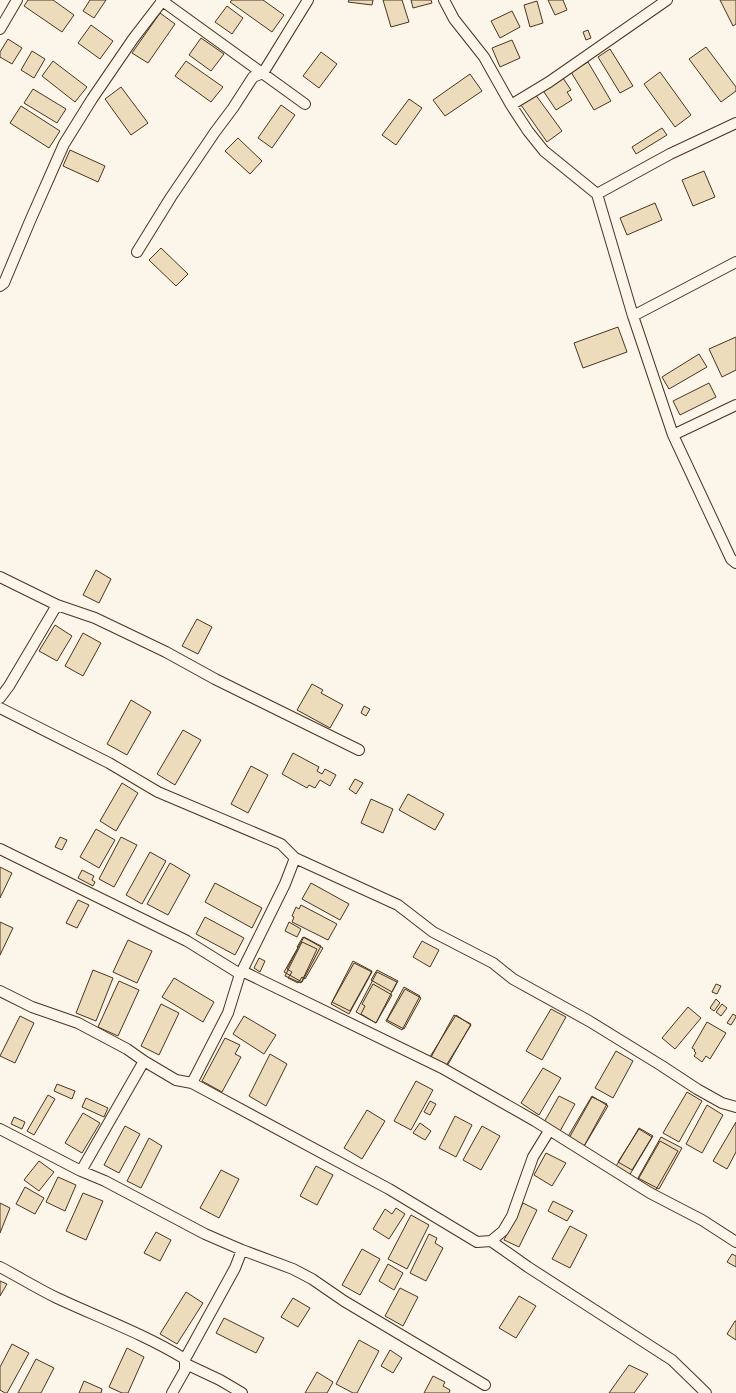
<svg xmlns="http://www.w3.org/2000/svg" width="736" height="1393" font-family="'Source Sans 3',sans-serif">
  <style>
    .building { fill: #ecdcbc; stroke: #4a3520 }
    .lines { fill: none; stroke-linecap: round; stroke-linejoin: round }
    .street-casing { stroke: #4a3520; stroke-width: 12 }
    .street { stroke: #fbf6e9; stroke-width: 10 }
  </style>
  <rect width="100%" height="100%" fill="#fbf6e9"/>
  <!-- building -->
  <path class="building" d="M 28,0 L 53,0 L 74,15 L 62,32 L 24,6 Z
    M 90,0 L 106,0 L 94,18 L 83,11 Z
    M 232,0 L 263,0 L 284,15 L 272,32 L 230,2 Z
    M 349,0 L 373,0 L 372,5 L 348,2 Z
    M 383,0 L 402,0 L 409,22 L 391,27 Z
    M 411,0 L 431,0 L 432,3 L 413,8 Z
    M 548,0 L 563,0 L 567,10 L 555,15 Z
    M 720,0 L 736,0 L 736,24 L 733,26 Z
    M 537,1 L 543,23 L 530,27 L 524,5 Z
    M 227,6 L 243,18 L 232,34 L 215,22 Z
    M 512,11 L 520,27 L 500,38 L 491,21 Z
    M 160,13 L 175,24 L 148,63 L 132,53 Z
    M 91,25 L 113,41 L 100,59 L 78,43 Z
    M 588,30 L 591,38 L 586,40 L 583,32 Z
    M 201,38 L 224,54 L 211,71 L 189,55 Z
    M 8,39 L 22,48 L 12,64 L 0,57 L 0,52 Z
    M 512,40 L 520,58 L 500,67 L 492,48 Z
    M 706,47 L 736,87 L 736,91 L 721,102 L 689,59 Z
    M 610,49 L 633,86 L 620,93 L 598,57 Z
    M 32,51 L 45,59 L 34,78 L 21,70 Z
    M 321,52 L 337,64 L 319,88 L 303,76 Z
    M 53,61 L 87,87 L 75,102 L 42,76 Z
    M 186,61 L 223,87 L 211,102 L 175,76 Z
    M 588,62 L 611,101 L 594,110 L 571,72 Z
    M 660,72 L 691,115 L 675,127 L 644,84 Z
    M 470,74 L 482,91 L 445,116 L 433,100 Z
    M 561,75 L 571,90 L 567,92 L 572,100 L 556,110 L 542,89 Z
    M 121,87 L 148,123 L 131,135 L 105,99 Z
    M 33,89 L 66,109 L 57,123 L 24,103 Z
    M 535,94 L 562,131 L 547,142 L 521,105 Z
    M 409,99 L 422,108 L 396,145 L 382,135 Z
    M 281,105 L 295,115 L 272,148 L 258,138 Z
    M 21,106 L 60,131 L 49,148 L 10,123 Z
    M 662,128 L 667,135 L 636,154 L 632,147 Z
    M 238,138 L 262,161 L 250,174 L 225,151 Z
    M 70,150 L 105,166 L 98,182 L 63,166 Z
    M 704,171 L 715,197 L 693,206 L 682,180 Z
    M 655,203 L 662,220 L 627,235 L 620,218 Z
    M 161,248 L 188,274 L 176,286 L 149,260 Z
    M 618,327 L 627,352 L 583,368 L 574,343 Z
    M 736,337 L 736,370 L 722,377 L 709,349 Z
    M 699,354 L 707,367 L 669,389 L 662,377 Z
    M 709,383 L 716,397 L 680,415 L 673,401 Z
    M 96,570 L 111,579 L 99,603 L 83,595 Z
    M 197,619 L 212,627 L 198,654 L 182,646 Z
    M 55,625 L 72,636 L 57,661 L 39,651 Z
    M 83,633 L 101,643 L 83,676 L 65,666 Z
    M 312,684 L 323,690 L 321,693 L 343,705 L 330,728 L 297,710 Z
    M 131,700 L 151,712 L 127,755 L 107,744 Z
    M 364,706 L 370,709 L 366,716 L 361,713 Z
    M 183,730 L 201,740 L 175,785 L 157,774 Z
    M 293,753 L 319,767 L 317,771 L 322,774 L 325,769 L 336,775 L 330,786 L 320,780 L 315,788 L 309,785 L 307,788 L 282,774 Z
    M 251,766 L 268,775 L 248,813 L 231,804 Z
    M 355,779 L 363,783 L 356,794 L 349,789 Z
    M 122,783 L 138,793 L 116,831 L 100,821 Z
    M 408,794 L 444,814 L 435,830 L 399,810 Z
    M 371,799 L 393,809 L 383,833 L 361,823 Z
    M 96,829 L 115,840 L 99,868 L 80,857 Z
    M 60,837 L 67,840 L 62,850 L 55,847 Z
    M 121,837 L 137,845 L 114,887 L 99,879 Z
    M 150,852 L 166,861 L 142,904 L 126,895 Z
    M 170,863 L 190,875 L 168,915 L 147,904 Z
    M 0,867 L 12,873 L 0,898 Z
    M 82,870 L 94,876 L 92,880 L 95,882 L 93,886 L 78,878 Z
    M 215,883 L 262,908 L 252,928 L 205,902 Z
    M 311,883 L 349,904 L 340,920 L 302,899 Z
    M 78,900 L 89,905 L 77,928 L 66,923 Z
    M 301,905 L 337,924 L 328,940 L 292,922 L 294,917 L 292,916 L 296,907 L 299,909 Z
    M 205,917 L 244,938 L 235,955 L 196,934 Z
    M 0,922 L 13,928 L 0,955 Z
    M 289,922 L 301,929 L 297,937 L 285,931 Z
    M 303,937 L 323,948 L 305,979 L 302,977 L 298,983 L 288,978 L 292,972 L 287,969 L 298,948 L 297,947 Z
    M 304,937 L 321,946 L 302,982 L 284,972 Z
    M 128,940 L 152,951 L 137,983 L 113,972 Z
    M 422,941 L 439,950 L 430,967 L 413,957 Z
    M 302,942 L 317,949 L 301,983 L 285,976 Z
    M 259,958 L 265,961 L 260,972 L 254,968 Z
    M 353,961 L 372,971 L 350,1011 L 332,1002 Z
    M 354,963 L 372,972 L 349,1014 L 331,1004 Z
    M 93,970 L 113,978 L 96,1021 L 76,1013 Z
    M 377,970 L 398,981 L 392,992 L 371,980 Z
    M 377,972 L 397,982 L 376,1023 L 356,1012 Z
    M 174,978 L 214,1002 L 203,1022 L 162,997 Z
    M 119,981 L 139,990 L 118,1036 L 98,1027 Z
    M 373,984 L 392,995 L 376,1023 L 361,1014 L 365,1006 L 362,1004 Z
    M 716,984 L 721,986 L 717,994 L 712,992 Z
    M 404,987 L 420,996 L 402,1030 L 386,1021 Z
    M 405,989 L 421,998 L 404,1029 L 387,1020 Z
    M 716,999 L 720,1003 L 714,1011 L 710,1008 Z
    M 161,1004 L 179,1013 L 159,1055 L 141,1046 Z
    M 722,1004 L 727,1008 L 721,1016 L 716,1012 Z
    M 688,1007 L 701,1018 L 675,1049 L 662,1038 Z
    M 551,1009 L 566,1017 L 542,1060 L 526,1051 Z
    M 733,1014 L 736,1016 L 736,1017 L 731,1025 L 727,1023 Z
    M 454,1015 L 471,1024 L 446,1068 L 430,1059 Z
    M 456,1015 L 471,1025 L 444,1069 L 428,1060 Z
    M 20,1016 L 34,1023 L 15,1063 L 0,1056 Z
    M 244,1016 L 276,1035 L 264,1054 L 233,1034 Z
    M 707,1022 L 726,1033 L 710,1059 L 706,1056 L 702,1062 L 694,1056 L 696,1053 L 694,1051 L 695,1050 L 692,1048 Z
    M 225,1038 L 240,1045 L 235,1054 L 241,1057 L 222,1092 L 202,1081 Z
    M 616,1051 L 633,1061 L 613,1098 L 595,1088 Z
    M 270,1054 L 287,1064 L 266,1106 L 249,1096 Z
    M 543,1068 L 561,1078 L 539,1115 L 521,1103 Z
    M 416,1081 L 433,1090 L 411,1130 L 394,1121 Z
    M 57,1084 L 75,1091 L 72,1099 L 54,1091 Z
    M 687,1092 L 702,1101 L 679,1142 L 663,1133 Z
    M 48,1095 L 55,1099 L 34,1135 L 27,1131 Z
    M 559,1096 L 575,1104 L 559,1133 L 543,1124 Z
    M 592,1096 L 608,1106 L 583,1148 L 567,1138 Z
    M 592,1097 L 607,1104 L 583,1148 L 568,1140 Z
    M 86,1098 L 108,1108 L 104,1117 L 82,1107 Z
    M 430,1101 L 436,1104 L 430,1115 L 424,1112 Z
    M 707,1105 L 723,1115 L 702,1153 L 686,1144 Z
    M 367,1110 L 385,1121 L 362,1159 L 344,1148 Z
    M 83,1113 L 100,1123 L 82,1153 L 65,1143 Z
    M 455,1116 L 472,1125 L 456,1157 L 439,1148 Z
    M 14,1117 L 25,1122 L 22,1129 L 11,1124 Z
    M 736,1122 L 736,1152 L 727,1169 L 713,1161 Z
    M 420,1123 L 431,1131 L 425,1140 L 413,1133 Z
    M 125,1126 L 140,1134 L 119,1173 L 104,1165 Z
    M 482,1126 L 500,1136 L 481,1170 L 463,1160 Z
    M 639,1128 L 653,1136 L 629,1176 L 615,1168 Z
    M 639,1129 L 652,1137 L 632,1170 L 618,1162 Z
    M 661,1137 L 682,1148 L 659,1189 L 638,1178 Z
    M 149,1138 L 162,1146 L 141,1188 L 127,1181 Z
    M 660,1141 L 678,1151 L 654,1193 L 636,1183 Z
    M 546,1153 L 566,1163 L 552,1186 L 534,1175 Z
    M 39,1161 L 54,1172 L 39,1191 L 24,1180 Z
    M 316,1166 L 333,1175 L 317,1205 L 300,1196 Z
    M 221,1170 L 239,1179 L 219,1218 L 200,1208 Z
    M 58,1177 L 76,1185 L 65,1211 L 46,1202 Z
    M 25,1187 L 44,1198 L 35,1214 L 16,1204 Z
    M 83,1193 L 103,1201 L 86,1240 L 66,1231 Z
    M 553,1201 L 573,1211 L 567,1221 L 548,1211 Z
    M 0,1203 L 10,1208 L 0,1233 Z
    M 523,1203 L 537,1210 L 519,1247 L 504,1240 Z
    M 396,1208 L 405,1214 L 389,1239 L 373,1229 L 385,1209 L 392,1214 Z
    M 411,1215 L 429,1225 L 407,1269 L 388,1259 Z
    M 570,1226 L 587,1235 L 570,1268 L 552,1259 Z
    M 156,1232 L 171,1240 L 160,1261 L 144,1253 Z
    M 429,1234 L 437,1238 L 435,1243 L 443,1248 L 426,1281 L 410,1273 Z
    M 362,1249 L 380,1259 L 360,1295 L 342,1285 Z
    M 732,1254 L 736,1256 L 736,1267 L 727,1262 Z
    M 388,1264 L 403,1273 L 394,1290 L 379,1281 Z
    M 0,1281 L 7,1284 L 0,1296 Z
    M 400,1288 L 418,1297 L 403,1326 L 385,1316 Z
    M 186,1292 L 203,1303 L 177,1344 L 160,1334 Z
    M 519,1296 L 536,1306 L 516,1338 L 499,1328 Z
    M 293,1298 L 310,1308 L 298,1327 L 281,1317 Z
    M 224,1318 L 264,1338 L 256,1353 L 216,1333 Z
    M 735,1321 L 736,1321 L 736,1340 L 727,1334 Z
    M 359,1340 L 379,1351 L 357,1393 L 353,1393 L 336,1384 Z
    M 12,1344 L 29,1353 L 7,1393 L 5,1393 L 0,1390 L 0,1367 Z
    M 127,1348 L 144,1357 L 128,1393 L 122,1393 L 109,1387 Z
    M 390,1350 L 402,1358 L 393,1373 L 381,1366 Z
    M 36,1359 L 54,1368 L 41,1393 L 18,1393 Z
    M 629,1365 L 648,1374 L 634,1393 L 609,1393 Z
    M 317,1372 L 333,1382 L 327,1393 L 305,1393 Z
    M 433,1376 L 445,1382 L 443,1386 L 450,1390 L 449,1393 L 424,1393 Z
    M 84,1381 L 102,1389 L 101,1393 L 79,1393 Z"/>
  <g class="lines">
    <defs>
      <path id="street" d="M 161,0 L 305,104
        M 444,0 L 454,19 L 484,57 L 511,105 L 528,131 L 544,151 L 597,194
        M 0,29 L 17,0
        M 511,105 L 549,82 L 667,0
        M 736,123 L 670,154 L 597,194 L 633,316 L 673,435 L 731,559 L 736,563
        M 137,252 L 171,197 L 215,132 L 233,108 L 253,77 L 263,73 L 308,0
        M 0,286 L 4,283 L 30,221 L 64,144 L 92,99 L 133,39 L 163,0
        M 633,316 L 736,262
        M 673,435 L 736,405
        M 0,577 L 57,605 L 95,618 L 166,652 L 215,679 L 359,750
        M 0,698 L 9,686 L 57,605
        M 0,708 L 109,763 L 158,792 L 281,844 L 295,858
        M 0,849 L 187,941 L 240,974
        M 242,971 L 285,884 L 295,858 L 398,905 L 433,932 L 493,963 L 513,979 L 589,1021 L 662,1066 L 697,1089 L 722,1103 L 736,1107
        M 0,991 L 32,1007 L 78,1023 L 127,1049 L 144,1061 L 176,1080 L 192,1083 L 389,1189 L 477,1242 L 491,1241 L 528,1267 L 672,1360 L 706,1393
        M 192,1083 L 228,1013 L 240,974 L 242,971 L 442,1068 L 535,1121 L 650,1193 L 702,1220 L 736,1242
        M 0,1129 L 81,1171 L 105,1181 L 205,1234 L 242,1250 L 235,1268 L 185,1359
        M 81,1171 L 144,1061
        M 491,1241 L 503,1231 L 512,1216 L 533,1157 L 549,1131
        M 242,1250 L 293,1269 L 312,1279 L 344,1301 L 485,1385
        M 0,1267 C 19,1277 38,1289 57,1298 C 100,1318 144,1334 185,1359 L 185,1370 L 172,1393
        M 186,1364 L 220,1380 L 242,1393"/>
    </defs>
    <!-- street casing -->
    <use href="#street" class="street-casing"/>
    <!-- street -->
    <use href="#street" class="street"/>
  </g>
</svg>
